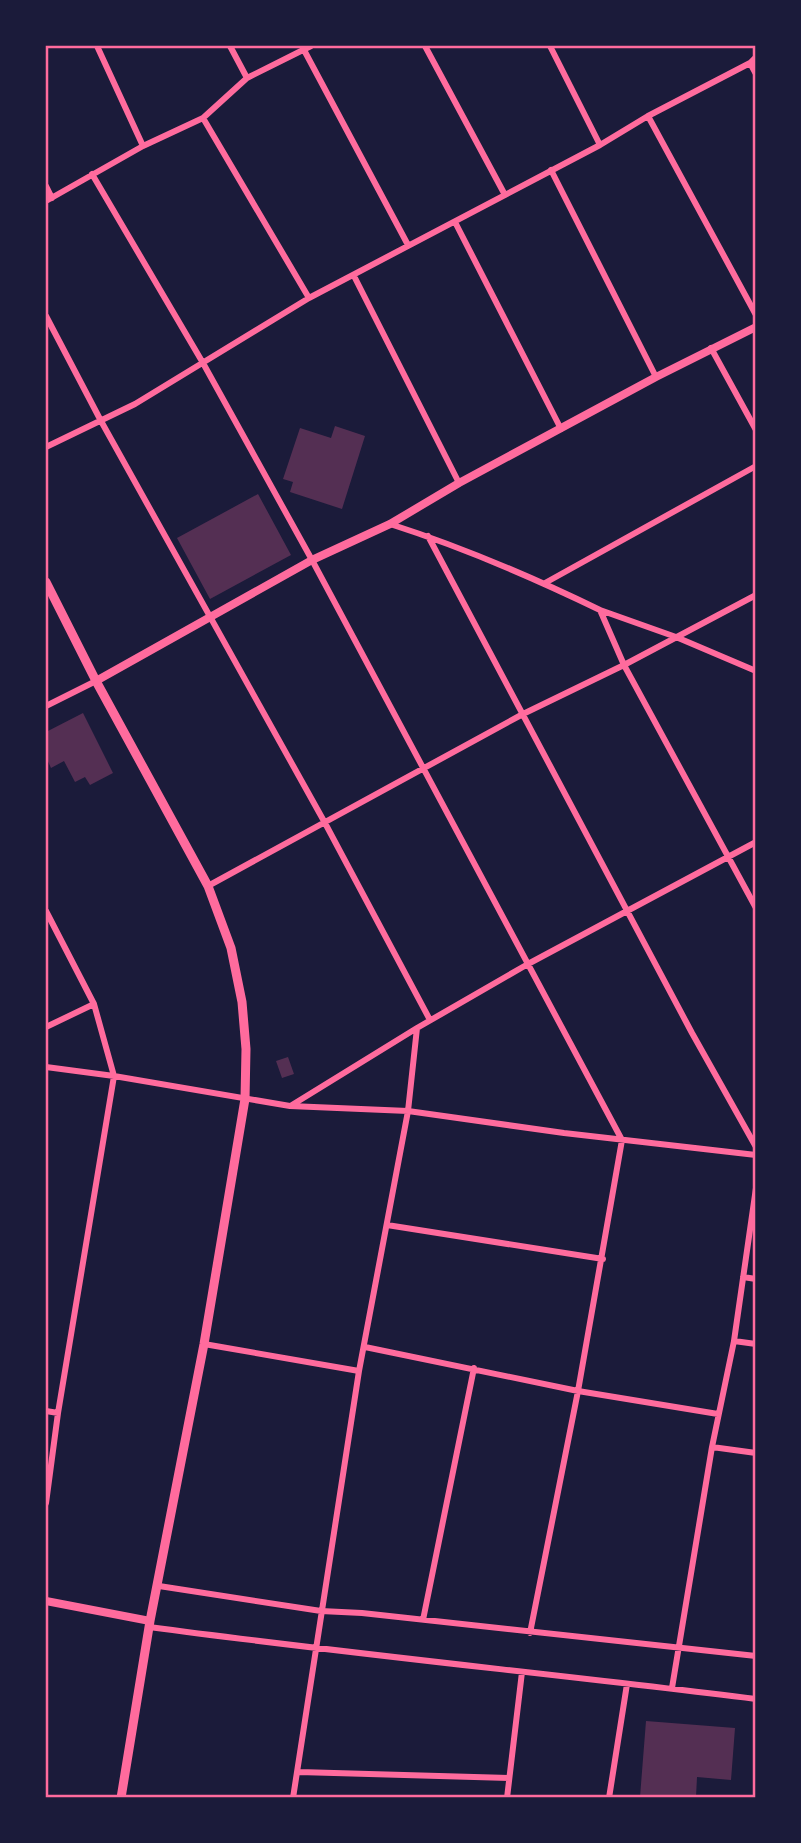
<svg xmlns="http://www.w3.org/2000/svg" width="801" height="1843" font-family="Figtree,sans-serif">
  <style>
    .building { fill: #542f53 }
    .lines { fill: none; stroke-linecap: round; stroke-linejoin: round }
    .minor { stroke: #ff6b9d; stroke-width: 6 }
    .tertiary { stroke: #ff6b9d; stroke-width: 8 }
    .secondary { stroke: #ff6b9d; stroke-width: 9 }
    .neatline { fill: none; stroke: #ff6b9d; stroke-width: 2.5 }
  </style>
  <rect width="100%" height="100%" fill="#1b1b3a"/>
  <!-- building -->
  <path class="building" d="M 335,426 L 365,436 L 342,509 L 290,492 L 293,482 L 283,479 L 300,428 L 331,438 Z
    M 258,494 L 291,555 L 210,599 L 177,538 Z
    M 83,713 L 113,773 L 90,785 L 85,777 L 75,782 L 64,761 L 51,768 L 46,757 L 46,732 Z
    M 288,1057 L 294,1074 L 282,1078 L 276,1061 Z
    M 646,1721 L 735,1728 L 731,1780 L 697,1777 L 696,1797 L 640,1797 Z"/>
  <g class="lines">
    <!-- minor -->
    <path class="minor" d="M 97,46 L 143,146
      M 230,46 L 247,78
      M 425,46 L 505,195
      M 550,46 L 600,145
      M 304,50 L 408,245
      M 750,63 L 756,74
      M 648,116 L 756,315
      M 203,118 L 309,298
      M 551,170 L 656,377
      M 92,174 L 203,363 L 312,560 L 622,1140 L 578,1391 L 530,1633
      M 46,186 L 52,198
      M 46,201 L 143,146 L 203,118 L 247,78 L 311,46
      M 455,222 L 561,429
      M 354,276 L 459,483
      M 46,316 L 101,421 L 325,823 L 430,1020
      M 711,348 L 756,430
      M 46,447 L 135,404 L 309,298 L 600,145 L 648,116 L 750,63 L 756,57
      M 390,524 C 462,547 532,577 600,610 L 624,665 L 756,908
      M 428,536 L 692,1033 L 756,1147
      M 545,583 L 756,466
      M 600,610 L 676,637 L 756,671
      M 46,706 L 96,681
      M 208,886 L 523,714 L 624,665 L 756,595
      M 46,911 L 94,1004 L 114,1076 L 58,1413 L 46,1503
      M 46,1027 L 94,1004
      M 46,1067 L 114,1076 L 290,1106 L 408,1111 L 564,1133 L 756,1155
      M 292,1105 L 417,1028
      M 387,1225 L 603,1259
      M 743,1277 L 756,1279
      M 734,1341 L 756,1344
      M 204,1344 L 359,1371
      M 365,1347 L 578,1391 L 718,1414
      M 46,1411 L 58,1413
      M 712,1447 L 756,1453
      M 159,1586 L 321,1611 L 362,1613 L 756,1656
      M 423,1620 L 474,1368
      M 149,1627 C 351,1654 554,1674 756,1699
      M 672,1688 L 712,1447 L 734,1341 L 756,1188
      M 299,1772 L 509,1778
      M 293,1798 L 359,1371 L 408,1111 L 417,1028 L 528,964 L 756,842
      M 507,1798 L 522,1672
      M 609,1798 L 627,1684"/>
    <!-- tertiary -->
    <path class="tertiary" d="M 96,681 L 312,560 L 390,524 L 459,483 L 656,377 L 756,327
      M 46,1601 L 150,1621"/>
    <!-- secondary -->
    <path class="secondary" d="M 46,582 L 96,681 L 208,886 L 231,948 L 242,1002 L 246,1049 L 245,1099 L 204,1344 L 150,1621 L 121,1798"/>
  </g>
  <!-- border -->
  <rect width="801" height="1843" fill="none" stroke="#1b1b3a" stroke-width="94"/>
  <rect x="47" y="47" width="707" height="1749" class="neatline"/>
</svg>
